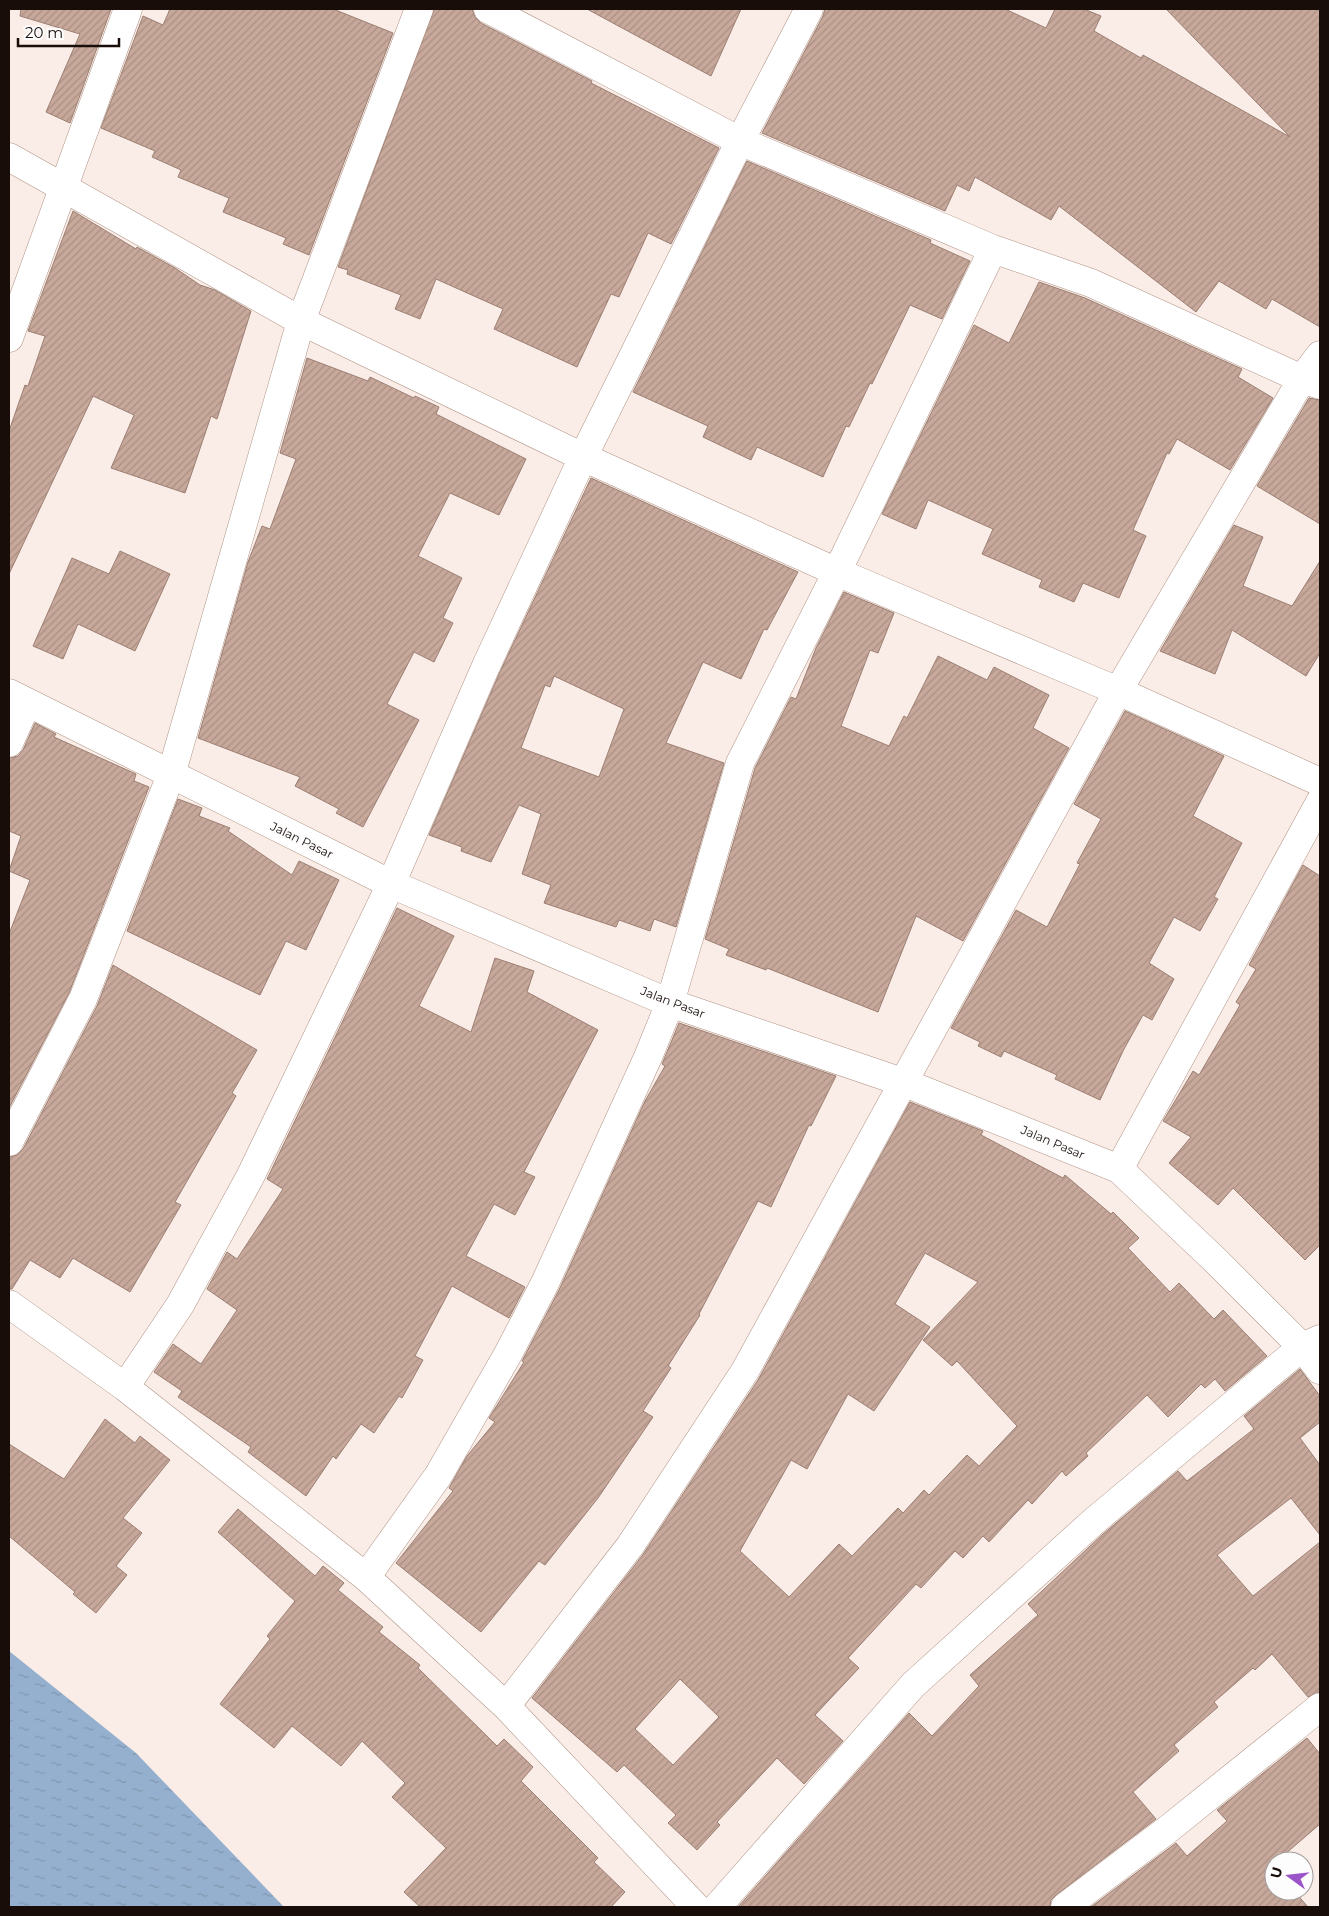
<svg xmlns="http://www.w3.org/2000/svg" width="1329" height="1916" font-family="Montserrat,sans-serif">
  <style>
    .water { fill: url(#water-ripples) }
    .building { fill: url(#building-hatch); stroke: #9c7f73; fill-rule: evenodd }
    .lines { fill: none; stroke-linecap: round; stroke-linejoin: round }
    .minor-casing { stroke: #b09386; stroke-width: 29 }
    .tertiary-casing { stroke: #b09386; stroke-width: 29 }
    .minor { stroke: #fff; stroke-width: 28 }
    .tertiary { stroke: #fff; stroke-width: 28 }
    .labels { text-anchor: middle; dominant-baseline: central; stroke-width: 4.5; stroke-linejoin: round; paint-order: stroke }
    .street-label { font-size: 12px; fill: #180d09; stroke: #fdfdfd }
  </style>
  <defs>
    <pattern id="water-ripples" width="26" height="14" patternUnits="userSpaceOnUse" patternTransform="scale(1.25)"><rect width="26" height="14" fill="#95b0ce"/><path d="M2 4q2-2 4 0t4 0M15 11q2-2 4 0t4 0" fill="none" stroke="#8096b0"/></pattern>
    <pattern id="building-hatch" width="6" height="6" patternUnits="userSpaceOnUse" patternTransform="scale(1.25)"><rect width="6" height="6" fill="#c7a89b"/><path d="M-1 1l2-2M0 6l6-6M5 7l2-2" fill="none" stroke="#aa8f84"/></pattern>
  </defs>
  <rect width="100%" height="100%" fill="#faede7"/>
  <!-- water -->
  <path class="water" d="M 9,1651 L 136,1753 L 284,1907 L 9,1907 Z"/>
  <!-- building -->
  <path class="building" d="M 21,9 L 111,9 L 70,123 L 46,112 L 80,34 L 20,16 Z
    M 170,9 L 333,9 L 393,33 L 309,255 L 283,244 L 286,238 L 223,212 L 229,198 L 178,177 L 181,170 L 152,157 L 155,151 L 101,128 L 143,16 L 163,25 Z
    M 434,9 L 472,9 L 475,17 L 481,23 L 592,81 L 591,83 L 719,148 L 671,244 L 648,233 L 619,297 L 611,294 L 577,367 L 494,329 L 503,309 L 436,279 L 420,319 L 395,309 L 401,295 L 347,274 L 348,270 L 338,267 Z
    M 587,9 L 741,9 L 711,76 Z
    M 825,9 L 1005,9 L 1046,28 L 1055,9 L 1084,9 L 1101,16 L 1094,31 L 1141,58 L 1143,55 L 1290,137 L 1166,9 L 1320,9 L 1320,327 L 1272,299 L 1266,309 L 1219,281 L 1196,312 L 1059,206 L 1051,220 L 975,177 L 969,191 L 957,185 L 945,211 L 762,133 L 823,16 Z
    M 747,161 L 931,240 L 930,243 L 970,261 L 942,319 L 910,305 L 872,384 L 870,383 L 849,427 L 846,426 L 823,477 L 757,447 L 751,460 L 703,437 L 708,426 L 633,392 Z
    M 73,211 L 136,249 L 137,247 L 175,268 L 200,285 L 215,290 L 251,311 L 217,419 L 211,416 L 185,493 L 111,468 L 134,415 L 93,396 L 9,574 L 9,431 L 25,385 L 28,386 L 45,336 L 28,331 Z
    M 1039,282 L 1085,298 L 1242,369 L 1238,377 L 1273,398 L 1230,470 L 1177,439 L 1169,454 L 1167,453 L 1133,530 L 1146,536 L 1119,598 L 1083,583 L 1074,602 L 1039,587 L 1042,580 L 982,554 L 993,529 L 928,500 L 916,529 L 882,514 L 974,325 L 1009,343 Z
    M 307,358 L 368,381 L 370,377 L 414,398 L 415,396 L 439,407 L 436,414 L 526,459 L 499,515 L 450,493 L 418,556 L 462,578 L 443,618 L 453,623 L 434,662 L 414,652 L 387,704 L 419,720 L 363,827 L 336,813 L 339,809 L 295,786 L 300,777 L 198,738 L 248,562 L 262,526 L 270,529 L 296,459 L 280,453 Z
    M 1309,398 L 1320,400 L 1320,524 L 1257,486 Z
    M 591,478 L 798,572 L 767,630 L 764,629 L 741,679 L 703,662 L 666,743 L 724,763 L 676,927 L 654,919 L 650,931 L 619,920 L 616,927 L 544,903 L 551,885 L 522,874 L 541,814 L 519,805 L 491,862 L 461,851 L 462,847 L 429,835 L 500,672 ZM 554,676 L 624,709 L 599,777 L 521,748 L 545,685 L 550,687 Z
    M 1234,525 L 1263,537 L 1243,586 L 1292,606 L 1320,561 L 1320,653 L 1306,676 L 1232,630 L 1215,674 L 1160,651 Z
    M 120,551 L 170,574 L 135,651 L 78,624 L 63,659 L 33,646 L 72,558 L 109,574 Z
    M 844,592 L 894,613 L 878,653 L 870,650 L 841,726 L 889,746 L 904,716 L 907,718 L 938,656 L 987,680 L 994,667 L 1049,695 L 1033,728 L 1069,748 L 963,941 L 916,916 L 878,1012 L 767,968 L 766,970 L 726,955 L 729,949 L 705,939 L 755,768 L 791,697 L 796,699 L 816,648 Z
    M 1125,711 L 1224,756 L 1193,816 L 1242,843 L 1214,897 L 1218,899 L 1200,931 L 1174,917 L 1149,963 L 1174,979 L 1152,1020 L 1143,1015 L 1124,1049 L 1100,1100 L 1055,1079 L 1057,1075 L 1004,1051 L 1001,1057 L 978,1046 L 980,1042 L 951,1028 L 1016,910 L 1047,927 L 1080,864 L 1077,863 L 1101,819 L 1074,804 Z
    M 35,723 L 56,734 L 54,737 L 136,774 L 134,781 L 149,787 L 69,993 L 9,1108 L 9,934 L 30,880 L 9,871 L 21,836 L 9,831 L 9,758 L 18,756 L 23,750 Z
    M 178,799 L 202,808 L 199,816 L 230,828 L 228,831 L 292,875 L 299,861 L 339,880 L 306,950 L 286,941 L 260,995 L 127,931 Z
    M 1303,865 L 1320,876 L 1320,1245 L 1305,1260 L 1233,1188 L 1218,1205 L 1169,1163 L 1191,1137 L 1163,1121 L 1193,1071 L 1199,1075 L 1240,1005 L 1236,1002 L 1256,969 L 1249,965 Z
    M 397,908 L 454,936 L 419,1006 L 471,1032 L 495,958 L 534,971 L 527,992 L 598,1030 L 524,1172 L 535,1177 L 515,1215 L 494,1204 L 466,1256 L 525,1287 L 509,1318 L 452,1286 L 415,1356 L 423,1360 L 402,1398 L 399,1396 L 374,1433 L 361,1424 L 336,1459 L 333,1456 L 306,1496 L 248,1452 L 251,1447 L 178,1397 L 182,1391 L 154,1372 L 173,1344 L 201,1364 L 237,1310 L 207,1289 L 227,1252 L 237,1259 L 283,1189 L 267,1179 Z
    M 113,965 L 257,1050 L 232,1093 L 236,1096 L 175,1202 L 181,1205 L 130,1292 L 73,1258 L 60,1278 L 30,1260 L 12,1289 L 9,1289 L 9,1157 L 17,1155 L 23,1149 L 97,1006 Z
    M 679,1023 L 836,1076 L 811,1126 L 809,1125 L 771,1207 L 758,1201 L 699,1314 L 700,1315 L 668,1366 L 671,1368 L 643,1411 L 653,1417 L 598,1498 L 545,1565 L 539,1561 L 481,1632 L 396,1563 L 453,1491 L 449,1488 L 467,1456 L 495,1422 L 489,1418 L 524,1362 L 522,1361 L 559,1290 L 645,1101 L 665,1066 L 662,1064 Z
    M 910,1102 L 983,1131 L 981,1135 L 1063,1178 L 1065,1175 L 1111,1214 L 1113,1212 L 1139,1238 L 1128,1248 L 1170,1292 L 1179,1283 L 1214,1319 L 1223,1310 L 1267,1356 L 1225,1391 L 1215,1379 L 1205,1388 L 1201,1384 L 1168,1417 L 1147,1395 L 1086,1453 L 1088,1456 L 1066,1476 L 1062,1471 L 1032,1504 L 1028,1500 L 989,1542 L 983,1536 L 963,1558 L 955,1551 L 921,1588 L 916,1584 L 848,1658 L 859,1668 L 815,1715 L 843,1741 L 804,1784 L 777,1758 L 717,1822 L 720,1825 L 697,1850 L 668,1823 L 676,1815 L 624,1765 L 617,1772 L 532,1698 L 642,1556 L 758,1380 ZM 925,1253 L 978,1282 L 923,1340 L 952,1366 L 957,1361 L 1017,1426 L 979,1466 L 967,1455 L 929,1495 L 924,1490 L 903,1513 L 898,1508 L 852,1556 L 839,1544 L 789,1597 L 740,1551 L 791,1460 L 807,1469 L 848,1394 L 874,1411 L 930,1327 L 895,1304 ZM 680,1679 L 719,1717 L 673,1765 L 635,1729 Z
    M 1300,1369 L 1320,1396 L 1320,1422 L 1300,1438 L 1320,1465 L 1320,1535 L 1291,1498 L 1217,1555 L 1253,1596 L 1320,1542 L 1320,1692 L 1308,1697 L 1272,1654 L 1255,1670 L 1253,1668 L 1214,1702 L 1218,1707 L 1174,1745 L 1179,1751 L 1133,1792 L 1156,1819 L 1056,1895 L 1051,1900 L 1050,1907 L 738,1907 L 909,1713 L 932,1736 L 979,1686 L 970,1675 L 1038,1615 L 1028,1604 L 1103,1534 L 1178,1471 L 1187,1481 L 1254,1429 L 1244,1416 Z
    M 105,1419 L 135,1443 L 140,1436 L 170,1460 L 123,1518 L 142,1533 L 116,1566 L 127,1575 L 96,1613 L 73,1594 L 75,1592 L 9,1536 L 9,1444 L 64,1479 Z
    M 238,1509 L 315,1576 L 323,1566 L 344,1583 L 338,1590 L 383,1627 L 379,1632 L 420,1665 L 418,1668 L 497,1746 L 504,1739 L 533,1767 L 521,1781 L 598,1858 L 594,1862 L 625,1892 L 611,1907 L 420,1907 L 404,1892 L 446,1848 L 392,1797 L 405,1783 L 362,1741 L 341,1766 L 292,1726 L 274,1748 L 220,1704 L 270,1639 L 267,1636 L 295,1601 L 218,1532 Z
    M 1307,1738 L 1320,1754 L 1320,1824 L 1277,1861 L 1274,1861 L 1272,1865 L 1274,1891 L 1294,1891 L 1308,1907 L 1091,1907 L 1176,1843 L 1187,1856 L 1227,1821 L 1217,1810 Z"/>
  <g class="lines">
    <defs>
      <path id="minor" d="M 809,9 L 740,141 L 993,249 L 1091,283 L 1302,379 L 1320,385
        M 9,157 L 301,321 L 583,457 L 837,572 L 1118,691 L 1320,782
        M 9,338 L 128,9
        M 9,743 L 27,703
        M 9,1142 L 83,999 L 171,775 L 301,321 L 419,9
        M 1119,1169 L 1320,802
        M 9,1304 L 125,1387 L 366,1577 L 506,1706 L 696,1907
        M 125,1387 L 180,1305 L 250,1177 L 391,884 L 486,666 L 583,457 L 740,141 L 488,9
        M 366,1577 L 438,1476 L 508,1354 L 545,1283 L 648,1057 L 670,1003 L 740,763 L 837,572 L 993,249
        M 506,1706 L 630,1546 L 745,1371 L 1118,691 L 1302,379 L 1320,355
        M 717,1907 L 913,1685 L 1093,1522 L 1302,1347 L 1320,1339
        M 1065,1907 L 1167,1830 L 1320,1707"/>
      <path id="tertiary" d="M 9,693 L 391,884 L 670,1003 L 905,1083 L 1119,1169 L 1215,1260 L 1302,1347 L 1320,1370"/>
    </defs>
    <!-- minor casing -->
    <use href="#minor" class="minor-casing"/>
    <!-- tertiary casing -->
    <use href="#tertiary" class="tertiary-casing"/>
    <!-- minor -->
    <use href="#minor" class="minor"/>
    <!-- tertiary -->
    <use href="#tertiary" class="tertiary"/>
  </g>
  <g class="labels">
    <!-- street labels -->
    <g class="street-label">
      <text transform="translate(302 840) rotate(26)">Jalan Pasar</text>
      <text transform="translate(673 1002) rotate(21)">Jalan Pasar</text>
      <text transform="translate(1053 1142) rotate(23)">Jalan Pasar</text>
    </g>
  </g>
  <!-- border -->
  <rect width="1329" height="1916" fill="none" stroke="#180d09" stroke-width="20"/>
  <!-- north arrow -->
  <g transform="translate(1289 1876) rotate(285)"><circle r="24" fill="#fdfdfd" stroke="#a19d9b"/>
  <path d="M0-4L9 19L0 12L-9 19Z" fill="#9c55c9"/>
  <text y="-8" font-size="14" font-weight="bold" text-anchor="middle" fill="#180d09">U</text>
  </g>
  <!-- scale -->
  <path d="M18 38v8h101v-8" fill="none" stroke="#180d09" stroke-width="2.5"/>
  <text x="25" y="38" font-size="15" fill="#180d09" stroke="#fdfdfd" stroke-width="4" paint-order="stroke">20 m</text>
</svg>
